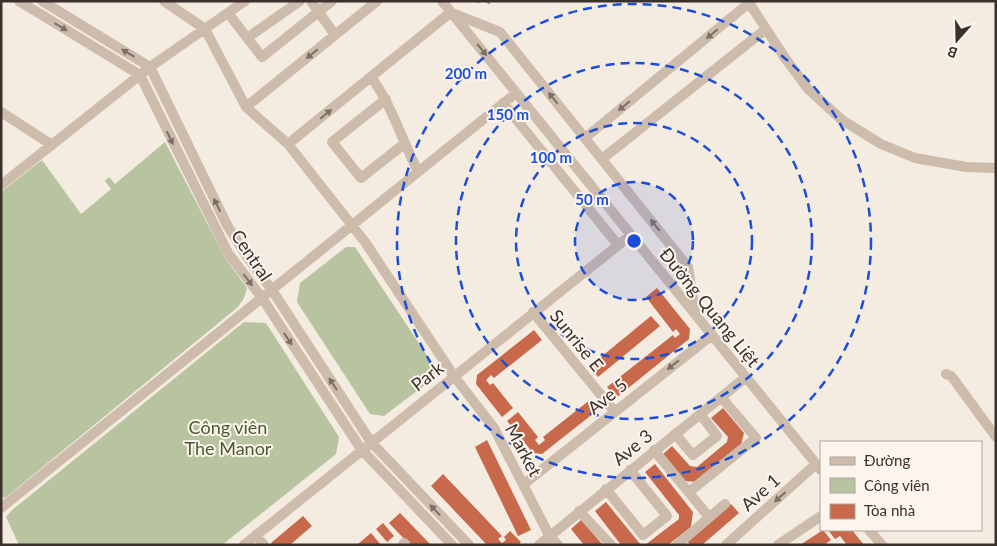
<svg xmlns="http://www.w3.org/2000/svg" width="997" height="546" font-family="Lato,sans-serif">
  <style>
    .green { fill: #b8c4a0 }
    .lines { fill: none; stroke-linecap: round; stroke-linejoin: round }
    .stream { stroke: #7fb0b2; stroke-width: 2.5 }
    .building { fill: #c8694b }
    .minor { stroke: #cdbbac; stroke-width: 10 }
    .oneway { fill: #7d6f65 }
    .ring { fill: none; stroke: #1d4ed8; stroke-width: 2.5; stroke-dasharray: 9 6 }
    .labels { text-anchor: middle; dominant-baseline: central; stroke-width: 4; stroke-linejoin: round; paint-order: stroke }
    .street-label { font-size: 18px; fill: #3b302b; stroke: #fbf5ee }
    .park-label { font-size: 18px; fill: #4a5a2e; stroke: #fbf5ee }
    .centre { fill: #1d4ed8; stroke: #fbf5ee; stroke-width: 2.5 }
    .ring-label { font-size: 15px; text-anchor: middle; font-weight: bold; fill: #1d4ed8; stroke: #fbf5ee; stroke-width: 4; stroke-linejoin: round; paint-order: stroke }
  </style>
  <rect width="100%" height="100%" fill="#f4ebe1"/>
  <!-- green -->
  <path class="green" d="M 165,142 L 225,258 L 247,288 L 244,298 L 238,307 L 5,498 L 1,497 L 1,192 L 42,160 L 81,214 L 111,189 L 105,181 L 109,177 L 115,184 Z
    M 346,247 L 355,247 L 436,369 L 434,378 L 384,416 L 370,414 L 297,302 L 300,283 Z
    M 244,322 L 266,323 L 339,437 L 336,454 L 222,545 L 19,545 L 6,517 L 11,511 Z"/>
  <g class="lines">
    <!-- stream -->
    <path class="stream" d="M 487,1 L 489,3
      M 478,2 L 479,1"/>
  </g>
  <!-- building -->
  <path class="building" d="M 657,288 L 690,329 L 689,339 L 616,398 L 607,387 L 673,335 L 675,338 L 680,334 L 676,329 L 673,332 L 646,297 Z
    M 651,316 L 660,326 L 598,377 L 590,366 Z
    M 534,330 L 542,340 L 494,378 L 491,375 L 486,380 L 490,385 L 493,383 L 513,408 L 502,417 L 476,384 L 477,375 Z
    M 591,399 L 599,409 L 542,454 L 533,453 L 507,421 L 518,412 L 538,437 L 535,440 L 539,445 L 545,440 L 543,437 Z
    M 723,408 L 744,433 L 740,449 L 700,482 L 683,481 L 661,456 L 672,446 L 690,466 L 697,467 L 727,442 L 728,437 L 711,418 Z
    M 487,440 L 531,530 L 518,536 L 475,447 Z
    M 655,464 L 693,512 L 691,527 L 668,545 L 645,545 L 679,519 L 679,515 L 645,472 Z
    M 443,474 L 502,536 L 498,539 L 502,543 L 506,540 L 504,537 L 510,531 L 521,542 L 518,545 L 487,545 L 431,486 Z
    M 606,502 L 641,545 L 621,545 L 595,511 Z
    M 731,504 L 739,513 L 702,545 L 690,545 L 687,541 Z
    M 400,513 L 431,545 L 410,545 L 389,523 Z
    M 303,516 L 312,526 L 290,545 L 273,545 L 271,543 Z
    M 581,520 L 603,545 L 584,545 L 571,529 Z
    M 383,523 L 394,536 L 387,542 L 376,529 Z
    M 823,530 L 831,540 L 824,545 L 800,545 Z
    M 828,530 L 852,530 L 864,545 L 847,545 L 840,536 L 835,539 Z
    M 371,533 L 381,545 L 359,545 L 358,544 Z"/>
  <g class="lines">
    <!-- minor -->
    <path class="minor" d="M 19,1 L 140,75 L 228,253 L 262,298 L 361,449 L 452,545
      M 42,1 L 150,67 L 227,225 L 248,258 L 272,290 L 371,442 L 469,545
      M 164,1 L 205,29 L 246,107 L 288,144 L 365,242 L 454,376 L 494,428 L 549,535 L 558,545
      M 311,1 L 335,35
      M 442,1 L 821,470
      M 748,1 L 785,58 L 808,89 L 842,120 L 881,144 L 915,158 L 966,167 L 996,168
      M 228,13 L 262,57 L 332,1
      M 452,13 L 500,32 L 688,267 L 695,312
      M 247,38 L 300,1
      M 371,77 C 392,105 402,141 418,171
      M 386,99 L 332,142 L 361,178 L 404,144
      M 503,103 L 618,245
      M 246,107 L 377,1
      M 1,112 L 52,145
      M 585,138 L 749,3
      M 288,144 L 451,12
      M 602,159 L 766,29
      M 1,185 L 150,67 L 245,1
      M 533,312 L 614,411
      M 946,374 L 951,376 L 955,381 L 996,437
      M 675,434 L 693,455 L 717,436 L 700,414
      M 654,450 L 709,517
      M 524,484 L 712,335
      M 606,489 L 643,535 L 667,516 L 630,470
      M 689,492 L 756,438 L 721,397
      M 1,508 L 516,93
      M 579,511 L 611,545
      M 869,530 L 882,545
      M 256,535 L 264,545
      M 244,545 L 631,235
      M 403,545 L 404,543 L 406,545
      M 539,545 L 746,377
      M 677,545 L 725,504
      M 726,545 L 816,464
      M 778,545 L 821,516"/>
  </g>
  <!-- one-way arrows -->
  <defs><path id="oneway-solid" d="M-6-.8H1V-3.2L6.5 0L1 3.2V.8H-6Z" transform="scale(1.25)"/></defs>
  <g class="oneway">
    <use href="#oneway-solid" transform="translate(61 27) rotate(31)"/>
    <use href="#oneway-solid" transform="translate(712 34) rotate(140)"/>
    <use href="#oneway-solid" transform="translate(482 50) rotate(51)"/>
    <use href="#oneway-solid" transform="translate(128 53) rotate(-149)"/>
    <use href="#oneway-solid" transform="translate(312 54) rotate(141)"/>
    <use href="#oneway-solid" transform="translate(553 98) rotate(-129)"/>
    <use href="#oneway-solid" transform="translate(624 106) rotate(141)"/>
    <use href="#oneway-solid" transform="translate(326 114) rotate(-39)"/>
    <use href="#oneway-solid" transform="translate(170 138) rotate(64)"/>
    <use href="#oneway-solid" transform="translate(217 205) rotate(-116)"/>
    <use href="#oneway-solid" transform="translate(655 225) rotate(-129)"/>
    <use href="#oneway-solid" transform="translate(248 280) rotate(53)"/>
    <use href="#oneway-solid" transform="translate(288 339) rotate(57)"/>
    <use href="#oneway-solid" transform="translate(673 365) rotate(142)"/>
    <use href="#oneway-solid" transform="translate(333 384) rotate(-123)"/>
    <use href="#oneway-solid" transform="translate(780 497) rotate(138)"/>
    <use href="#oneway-solid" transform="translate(435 510) rotate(-134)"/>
  </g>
  <!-- distance rings -->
  <circle cx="634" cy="241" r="59" fill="#1d4ed8" fill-opacity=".12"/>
  <g class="ring">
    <circle cx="634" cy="241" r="59"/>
    <circle cx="634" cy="241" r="118"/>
    <circle cx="634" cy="241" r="178"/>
    <circle cx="634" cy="241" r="237"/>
  </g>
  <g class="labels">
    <!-- street labels -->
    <g class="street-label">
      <text transform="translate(252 255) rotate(56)">Central</text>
      <text transform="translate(710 307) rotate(51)">Đường Quang Liệt</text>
      <text transform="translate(577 340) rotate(51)">Sunrise E</text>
      <text transform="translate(427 376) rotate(-38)">Park</text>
      <text transform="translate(607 396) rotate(-39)">Ave 5</text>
      <text transform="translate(632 447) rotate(-39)">Ave 3</text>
      <text transform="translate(524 450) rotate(62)">Market</text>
      <text transform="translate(760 492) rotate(-42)">Ave 1</text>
    </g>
    <!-- park labels -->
    <g class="park-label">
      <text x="228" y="427">Công viên<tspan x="228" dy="21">The Manor</tspan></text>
    </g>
  </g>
  <circle cx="634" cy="241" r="8" class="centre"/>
  <g class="ring-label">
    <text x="466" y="79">200 m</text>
    <text x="508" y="120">150 m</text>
    <text x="551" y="163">100 m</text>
    <text x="592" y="205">50 m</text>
  </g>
  <!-- border -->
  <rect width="997" height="546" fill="none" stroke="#3b302b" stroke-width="5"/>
  <!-- legend -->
  <rect x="820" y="441" width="162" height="90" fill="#fbf5ee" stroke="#aea6a0"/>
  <rect x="830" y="457" width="25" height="8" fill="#cdbbac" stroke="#aea6a0"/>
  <text x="864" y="466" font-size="15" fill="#3b302b">Đường</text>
  <rect x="830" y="478" width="25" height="15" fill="#b8c4a0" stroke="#aea6a0"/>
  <text x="864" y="491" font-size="15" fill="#3b302b">Công viên</text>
  <rect x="830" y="504" width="25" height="15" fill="#c8694b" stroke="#aea6a0"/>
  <text x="864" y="516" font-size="15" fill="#3b302b">Tòa nhà</text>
  <!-- north arrow -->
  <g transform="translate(957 40) rotate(200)" stroke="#fbf5ee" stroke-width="4" paint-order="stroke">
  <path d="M0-4L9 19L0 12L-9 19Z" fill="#3b302b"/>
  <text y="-8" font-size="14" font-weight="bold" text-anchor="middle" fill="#3b302b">B</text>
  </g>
</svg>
